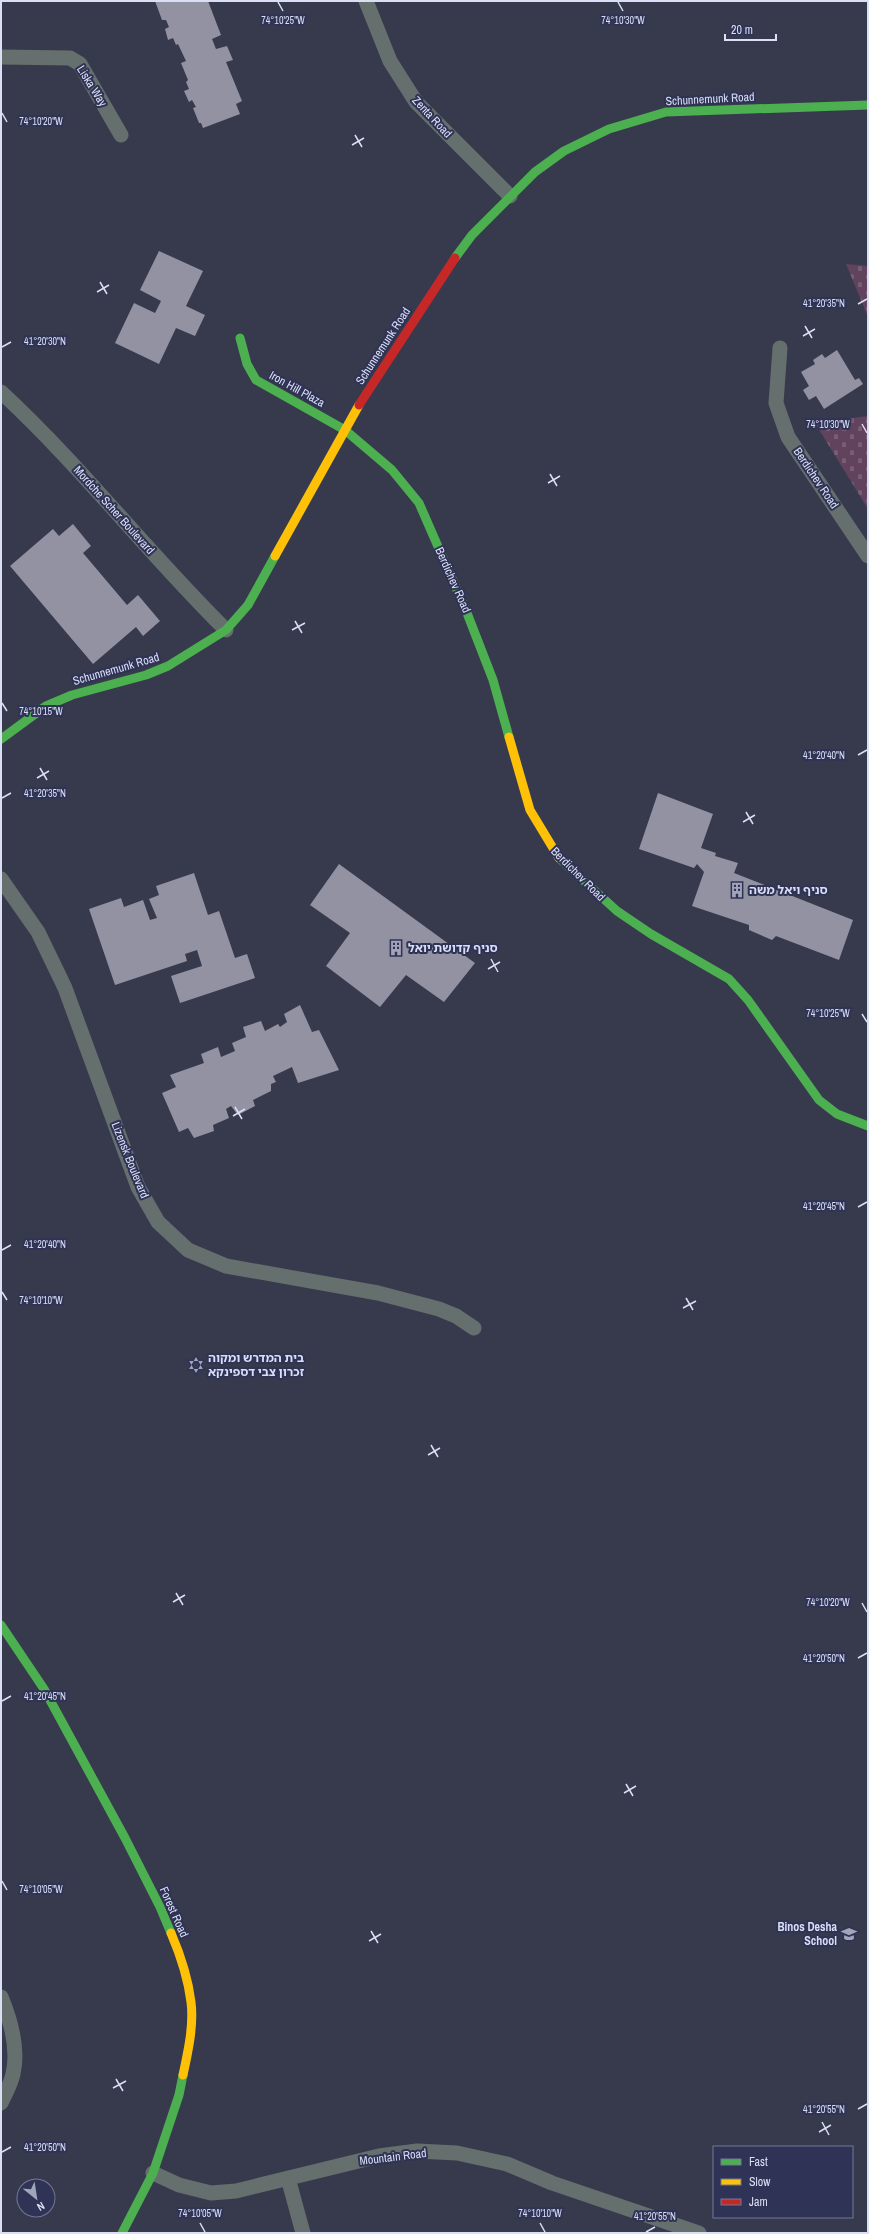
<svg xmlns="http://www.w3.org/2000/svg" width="869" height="2234" font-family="'Archivo Narrow','Noto Sans Hebrew',sans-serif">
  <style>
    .cemetery { fill: url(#cemetery-stones) }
    .building { fill: #9392a3 }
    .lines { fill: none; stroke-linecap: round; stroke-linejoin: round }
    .street { stroke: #656f6d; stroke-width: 15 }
    .fast { stroke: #4caf50; stroke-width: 9 }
    .slow { stroke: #ffc107; stroke-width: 9 }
    .jam { stroke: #c62828; stroke-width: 9 }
    .ticks { fill: none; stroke: #dbdff5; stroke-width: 1.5 }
    .labels { text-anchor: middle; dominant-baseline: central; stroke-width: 4; stroke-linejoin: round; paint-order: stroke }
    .street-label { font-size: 12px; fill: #dbdff5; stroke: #2f3355 }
    .poi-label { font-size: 12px; font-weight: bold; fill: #dbdff5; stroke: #2f3355; text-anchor: start }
    .ticks-label { font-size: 10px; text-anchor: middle; fill: #dbdff5; stroke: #2f3355; stroke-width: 4; stroke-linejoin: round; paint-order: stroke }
  </style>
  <defs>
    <pattern id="cemetery-stones" width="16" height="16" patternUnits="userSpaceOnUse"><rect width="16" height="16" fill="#62435d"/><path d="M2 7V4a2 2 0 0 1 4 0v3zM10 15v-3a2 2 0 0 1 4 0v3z" fill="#785e75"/></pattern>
  </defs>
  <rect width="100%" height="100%" fill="#373a4d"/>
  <!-- cemetery -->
  <path class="cemetery" d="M 846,264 L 868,266 L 868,317 Z
    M 868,416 L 868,509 L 815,423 Z"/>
  <!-- building -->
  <path class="building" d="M 155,1 L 208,1 L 221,35 L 212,39 L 216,49 L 227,46 L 233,60 L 226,62 L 242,101 L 236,104 L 240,114 L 203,128 L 201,123 L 199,123 L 193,108 L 196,107 L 192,100 L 189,102 L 184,91 L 189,89 L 186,82 L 188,80 L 181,63 L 186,61 L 178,44 L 176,45 L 173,38 L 168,40 L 165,29 L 169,27 L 166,20 L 162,20 Z
    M 159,251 L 203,271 L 186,306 L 205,315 L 195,336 L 176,328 L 159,364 L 115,343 L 134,303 L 155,313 L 161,301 L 140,290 Z
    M 837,350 L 855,380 L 859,378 L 863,384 L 824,409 L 816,396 L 809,400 L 803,390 L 809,386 L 801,372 L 815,364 L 813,360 L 822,354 L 825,358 Z
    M 73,524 L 91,546 L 83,553 L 127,605 L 138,595 L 160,621 L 143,636 L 136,627 L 93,664 L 10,566 L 53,529 L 59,536 Z
    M 658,793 L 713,814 L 701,848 L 716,853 L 715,856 L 738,863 L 734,873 L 853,920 L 839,960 L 776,936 L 772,940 L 749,930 L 749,925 L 692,906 L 704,872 L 697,864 L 694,868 L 639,849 Z
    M 339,864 L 475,963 L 444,1002 L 406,975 L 380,1007 L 326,966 L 350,933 L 310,905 Z
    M 194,873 L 208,915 L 219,911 L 235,958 L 247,954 L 255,978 L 180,1003 L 171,976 L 202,966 L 197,950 L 185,954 L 187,961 L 115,985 L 89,909 L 121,898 L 124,907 L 143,900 L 150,920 L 157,918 L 149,899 L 159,895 L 156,886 Z
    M 300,1005 L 312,1032 L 319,1030 L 339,1070 L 298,1083 L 292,1067 L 273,1076 L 276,1082 L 271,1084 L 271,1091 L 253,1100 L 255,1106 L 238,1115 L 231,1106 L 226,1109 L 229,1118 L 213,1125 L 214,1131 L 194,1138 L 188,1128 L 179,1132 L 162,1093 L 176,1087 L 170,1075 L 204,1063 L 201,1054 L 218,1047 L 221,1057 L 235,1051 L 232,1043 L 246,1037 L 243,1027 L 261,1021 L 265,1031 L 278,1024 L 280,1027 L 287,1022 L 284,1014 Z"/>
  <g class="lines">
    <!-- street -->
    <path class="street" d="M 366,1 L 390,61 L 416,102 L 510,196
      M 1,57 L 70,58 L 80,64 L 121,135
      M 780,348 L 776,403 L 788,437 L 868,556
      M 1,392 C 81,466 148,553 226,630
      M 1,879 L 38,932 L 65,988 L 138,1187 L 158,1222 L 188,1250 L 226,1266 L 378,1293 L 439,1309 L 456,1316 L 474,1328
      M 1,1997 C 11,2021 19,2048 13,2074 C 11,2084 5,2094 1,2103
      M 153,2173 L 179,2185 L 211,2193 L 236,2191 L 379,2156 L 417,2151 L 457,2153 L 507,2164 L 552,2183 L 699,2233
      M 288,2178 L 303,2233"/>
    <!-- fast -->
    <path class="fast" d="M 455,258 L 472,235 L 535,172 L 564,151 L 609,129 L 666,112 L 868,105
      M 240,338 L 247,364 L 256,380 L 345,430 L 392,470 L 419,503 L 467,613 L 493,680 L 509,737
      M 1,739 L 46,706 L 72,695 L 146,675 L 168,666 L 226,630 L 248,605 L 275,556
      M 559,858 L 617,911 L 651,934 L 729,979 L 748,1000 L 819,1100 L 837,1114 L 868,1126
      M 1,1625 L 44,1689 L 125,1838 L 160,1907 L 171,1933
      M 122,2233 L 153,2173 L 179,2095 L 183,2075"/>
    <!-- slow -->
    <path class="slow" d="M 275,556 L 359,405
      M 509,737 L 530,810 L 559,858
      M 171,1933 C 180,1954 188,1978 191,2002 C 194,2025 188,2052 183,2075"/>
    <!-- jam -->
    <path class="jam" d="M 359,405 L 455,258"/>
  </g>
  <!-- ticks -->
  <path class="ticks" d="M 278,2 L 283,11M 618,2 L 623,11M 2,113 L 7,122M 355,135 L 362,147M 352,145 L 364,138M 100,282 L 107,294M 97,292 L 109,285M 858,304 L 867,299M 805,326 L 812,338M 803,336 L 815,329M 2,347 L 11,342M 862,424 L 867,433M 550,474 L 557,486M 548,483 L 560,476M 295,621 L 302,633M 292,630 L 305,623M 2,703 L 7,711M 858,755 L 867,750M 40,768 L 47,780M 37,778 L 49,771M 2,798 L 11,793M 746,812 L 753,824M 743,822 L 755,815M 491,959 L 498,972M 488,969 L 500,962M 862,1014 L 867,1022M 235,1107 L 242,1119M 233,1116 L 245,1109M 858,1207 L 867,1202M 2,1250 L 11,1245M 2,1292 L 7,1300M 686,1298 L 693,1310M 683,1308 L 696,1301M 431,1445 L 438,1457M 428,1455 L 440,1448M 176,1593 L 183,1605M 173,1602 L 185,1595M 862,1603 L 867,1612M 858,1658 L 867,1653M 2,1701 L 11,1696M 626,1784 L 633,1796M 624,1793 L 636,1786M 2,1881 L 7,1890M 371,1931 L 378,1943M 369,1941 L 381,1934M 116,2079 L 123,2091M 113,2088 L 126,2081M 858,2109 L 867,2104M 822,2122 L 829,2135M 819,2132 L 831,2125M 2,2152 L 11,2147M 200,2223 L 205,2232M 540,2223 L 545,2232M 646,2232 L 655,2227"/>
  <!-- icons -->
  <defs>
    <symbol id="building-bare" viewBox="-9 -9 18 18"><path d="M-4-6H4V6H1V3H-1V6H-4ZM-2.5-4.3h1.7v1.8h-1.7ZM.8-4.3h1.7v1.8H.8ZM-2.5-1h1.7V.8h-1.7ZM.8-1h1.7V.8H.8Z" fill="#a2a5ba" stroke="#2f3355" stroke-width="2.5" paint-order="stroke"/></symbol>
    <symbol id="synagogue-bare" viewBox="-9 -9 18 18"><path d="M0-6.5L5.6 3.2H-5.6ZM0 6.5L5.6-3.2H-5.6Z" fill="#a2a5ba" stroke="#2f3355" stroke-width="2.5" paint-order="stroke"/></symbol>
    <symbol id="school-bare" viewBox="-9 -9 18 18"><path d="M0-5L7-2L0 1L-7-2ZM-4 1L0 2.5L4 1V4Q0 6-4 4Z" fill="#a2a5ba" stroke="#2f3355" stroke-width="2.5" paint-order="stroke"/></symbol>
  </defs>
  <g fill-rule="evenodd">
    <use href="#building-bare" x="726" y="879" width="22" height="22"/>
    <use href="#building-bare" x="385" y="937" width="22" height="22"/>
    <use href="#synagogue-bare" x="185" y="1354" width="22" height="22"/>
    <use href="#school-bare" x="838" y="1923" width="22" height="22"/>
  </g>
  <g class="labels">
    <!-- street labels -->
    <g class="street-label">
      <text transform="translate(92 86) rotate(58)">Liska Way</text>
      <text transform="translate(710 99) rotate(-3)">Schunnemunk Road</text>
      <text transform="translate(432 117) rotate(47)">Zenta Road</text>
      <text transform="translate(383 346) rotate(-57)">Schunnemunk Road</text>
      <text transform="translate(297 389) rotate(29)">Iron Hill Plaza</text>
      <text transform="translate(816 478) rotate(56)">Berdichev Road</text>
      <text transform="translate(114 510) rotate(48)">Mordche Scher Boulevard</text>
      <text transform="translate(453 580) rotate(66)">Berdichev Road</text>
      <text transform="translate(116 669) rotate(-16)">Schunnemunk Road</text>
      <text transform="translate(578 874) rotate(45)">Berdichev Road</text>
      <text transform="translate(130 1160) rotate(68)">Lizensk Boulevard</text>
      <text transform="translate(174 1912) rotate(66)">Forest Road</text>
      <text transform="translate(393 2157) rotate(-7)">Mountain Road</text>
    </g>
    <!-- poi labels -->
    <g class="poi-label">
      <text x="749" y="890">סניף ויאל משה</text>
      <text x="408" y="948">סניף קדושת יואל</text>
      <text x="208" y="1358">בית המדרש ומקוה<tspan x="208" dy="14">זכרון צבי דספינקא</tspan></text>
      <text x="837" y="1927" text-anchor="end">Binos Desha<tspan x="837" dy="14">School</tspan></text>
    </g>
  </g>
  <g class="ticks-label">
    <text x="283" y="24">74°10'25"W</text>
    <text x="623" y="24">74°10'30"W</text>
    <text x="41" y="125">74°10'20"W</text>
    <text x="824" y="307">41°20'35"N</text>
    <text x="45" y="345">41°20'30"N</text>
    <text x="828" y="428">74°10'30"W</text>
    <text x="41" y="715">74°10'15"W</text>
    <text x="824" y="759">41°20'40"N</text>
    <text x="45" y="797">41°20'35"N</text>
    <text x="828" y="1017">74°10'25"W</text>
    <text x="824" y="1210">41°20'45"N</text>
    <text x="45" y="1248">41°20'40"N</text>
    <text x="41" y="1304">74°10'10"W</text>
    <text x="828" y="1606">74°10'20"W</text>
    <text x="824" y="1662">41°20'50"N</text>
    <text x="45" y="1700">41°20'45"N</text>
    <text x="41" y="1893">74°10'05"W</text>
    <text x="824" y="2113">41°20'55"N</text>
    <text x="45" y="2151">41°20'50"N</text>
    <text x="200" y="2217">74°10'05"W</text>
    <text x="540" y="2217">74°10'10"W</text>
    <text x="655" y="2220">41°20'55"N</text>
  </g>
  <!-- border -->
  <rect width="869" height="2234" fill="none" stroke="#dbdff5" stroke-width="4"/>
  <!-- legend -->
  <rect x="713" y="2146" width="140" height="72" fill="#2f3355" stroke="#747895"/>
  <rect x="721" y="2159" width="20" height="6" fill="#4caf50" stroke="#747895"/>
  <text x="749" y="2166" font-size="12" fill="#dbdff5">Fast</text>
  <rect x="721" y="2179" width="20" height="6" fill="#ffc107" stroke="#747895"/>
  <text x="749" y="2186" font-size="12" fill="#dbdff5">Slow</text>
  <rect x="721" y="2199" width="20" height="6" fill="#c62828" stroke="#747895"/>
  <text x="749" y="2206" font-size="12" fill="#dbdff5">Jam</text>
  <!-- north arrow -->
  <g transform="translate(36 2198) rotate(150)"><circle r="19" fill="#2f3355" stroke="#747895"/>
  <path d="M0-3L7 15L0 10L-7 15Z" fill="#a2a5ba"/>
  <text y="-6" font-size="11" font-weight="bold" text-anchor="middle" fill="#dbdff5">N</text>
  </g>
  <!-- scale -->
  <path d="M725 34v6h51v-6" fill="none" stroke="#dbdff5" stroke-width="2"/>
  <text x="731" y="34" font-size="12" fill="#dbdff5" stroke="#2f3355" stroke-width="3" paint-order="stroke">20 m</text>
</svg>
